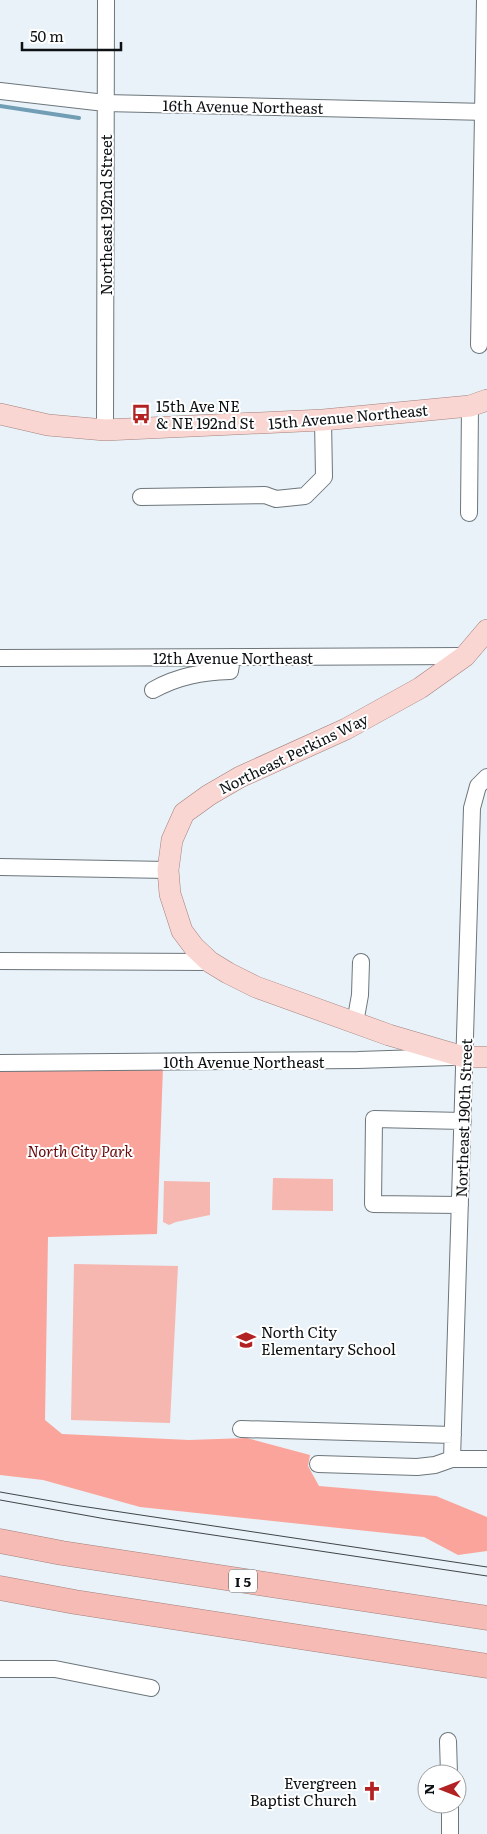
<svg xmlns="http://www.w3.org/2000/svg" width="487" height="1834" font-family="Literata,serif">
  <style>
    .green { fill: #f6b7b0 }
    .forest { fill: #faa49b }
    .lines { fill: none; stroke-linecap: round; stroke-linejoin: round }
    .stream { stroke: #719eb5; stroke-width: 4 }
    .minor-casing { stroke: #6d767b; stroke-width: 18 }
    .major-casing { stroke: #a4807c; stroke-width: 22 }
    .highway-casing { stroke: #a4807c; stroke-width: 25 }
    .minor { stroke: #fff; stroke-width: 16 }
    .major { stroke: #f9d6d2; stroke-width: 21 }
    .highway { stroke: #f5bbb4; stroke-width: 24 }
    .tram { stroke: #404548; stroke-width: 1 }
    .labels { text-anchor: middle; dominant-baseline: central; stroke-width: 4; stroke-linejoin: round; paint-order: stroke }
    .shield { fill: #fff; stroke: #56585a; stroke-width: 1 }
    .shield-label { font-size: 14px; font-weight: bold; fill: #0d1113 }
    .street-label { font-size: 15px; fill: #0d1113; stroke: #fff }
    .poi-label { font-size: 15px; fill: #0d1113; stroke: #fff; text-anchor: start }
    .park-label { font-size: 15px; font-style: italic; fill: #67070b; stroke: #fff }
  </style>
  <rect width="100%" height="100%" fill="#e8f2f8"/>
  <!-- green -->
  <path class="green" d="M 273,1178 L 333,1179 L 333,1211 L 272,1210 Z
    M 164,1181 L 210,1182 L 210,1215 L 176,1222 L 169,1225 L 163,1222 Z
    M 74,1264 L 178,1266 L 170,1423 L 71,1420 Z"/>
  <!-- forest -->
  <path class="forest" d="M 163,1067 L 157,1234 L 48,1237 L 45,1420 L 62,1434 L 189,1440 L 247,1438 L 310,1455 L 308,1466 L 319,1486 L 436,1496 L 487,1517 L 487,1551 L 458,1555 L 424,1537 L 140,1507 L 43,1480 L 0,1475 L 0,1068 Z"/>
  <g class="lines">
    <!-- stream -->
    <path class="stream" d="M 0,106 L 79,118"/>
    <defs>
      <path id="minor" d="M 0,91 L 105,103 L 487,112
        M 479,345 L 485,0
        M 105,430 L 106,0
        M 141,497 L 265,495 L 276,499 L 305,496 L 324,477 L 323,420
        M 469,513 L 470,406
        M 0,658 L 465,656
        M 153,690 C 178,676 202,672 230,671 L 232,657
        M 0,867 L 168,870
        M 0,961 L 210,962
        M 355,1023 L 360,995 L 361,962
        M 0,1063 L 358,1060 L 452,1057
        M 460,1205 L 373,1204 L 374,1119 L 463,1121
        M 241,1429 L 453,1435
        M 452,1459 L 472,808 L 478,786 L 487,777
        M 318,1464 L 417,1467 L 435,1465 L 452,1459 L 487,1459
        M 0,1669 L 55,1669 L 151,1688
        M 448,1741 L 449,1774
        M 450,1804 L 450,1834"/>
      <path id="major" d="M 0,414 L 48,425 L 105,430 L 323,420 L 470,406 L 487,400
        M 487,630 L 465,656 L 420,688 L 346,729 L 240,777 L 209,795 L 184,813 L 172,840 L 168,870 L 170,894 L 182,931 L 194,947 L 210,962 L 228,973 L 256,987 L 389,1035 L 464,1057 L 487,1057"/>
      <path id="highway" d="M 0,1541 L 62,1553 L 487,1618
        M 0,1588 L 75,1602 L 487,1666"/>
    </defs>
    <!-- minor casing -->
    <use href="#minor" class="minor-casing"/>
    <!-- major casing -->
    <use href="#major" class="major-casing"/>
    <!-- highway casing -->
    <use href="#highway" class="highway-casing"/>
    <!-- minor -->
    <use href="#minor" class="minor"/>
    <!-- major -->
    <use href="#major" class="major"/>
    <!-- highway -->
    <use href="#highway" class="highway"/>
    <!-- tram -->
    <path class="tram" d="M 0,1492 L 74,1505 L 487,1567
      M 0,1500 L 106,1519 L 487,1576"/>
  </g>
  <!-- icons -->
  <defs>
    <symbol id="bus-bare" viewBox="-9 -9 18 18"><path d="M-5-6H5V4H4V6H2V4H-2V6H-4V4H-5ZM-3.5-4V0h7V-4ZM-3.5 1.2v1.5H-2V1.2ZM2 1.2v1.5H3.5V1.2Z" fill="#b32223" stroke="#fff" stroke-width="2.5" paint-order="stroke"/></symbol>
    <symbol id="school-bare" viewBox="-9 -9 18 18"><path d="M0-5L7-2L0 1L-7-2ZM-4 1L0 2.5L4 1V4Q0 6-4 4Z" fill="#b32223" stroke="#fff" stroke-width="2.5" paint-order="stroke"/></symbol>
    <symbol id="church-bare" viewBox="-9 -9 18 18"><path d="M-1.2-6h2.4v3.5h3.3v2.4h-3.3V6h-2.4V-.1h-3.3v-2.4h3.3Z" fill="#b32223" stroke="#fff" stroke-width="2.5" paint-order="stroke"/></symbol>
  </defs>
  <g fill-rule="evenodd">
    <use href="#bus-bare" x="127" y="400" width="28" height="28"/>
    <use href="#school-bare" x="232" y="1326" width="28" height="28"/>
    <use href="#church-bare" x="358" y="1777" width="28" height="28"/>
  </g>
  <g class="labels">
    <!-- shield labels -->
    <rect class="shield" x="229" y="1569.5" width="28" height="23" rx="4"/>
    <g class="shield-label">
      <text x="243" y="1581">I 5</text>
    </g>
    <!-- street labels -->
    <g class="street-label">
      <text transform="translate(243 106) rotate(1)">16th Avenue Northeast</text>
      <text transform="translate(105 215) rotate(-90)">Northeast 192nd Street</text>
      <text transform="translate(348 416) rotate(-5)">15th Avenue Northeast</text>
      <text x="233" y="657">12th Avenue Northeast</text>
      <text transform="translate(293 753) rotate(-26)">Northeast Perkins Way</text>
      <text x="244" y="1061">10th Avenue Northeast</text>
      <text transform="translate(463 1118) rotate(-88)">Northeast 190th Street</text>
    </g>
    <!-- poi labels -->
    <g class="poi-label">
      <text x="156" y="405">15th Ave NE<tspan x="156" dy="17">&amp; NE 192nd St</tspan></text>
      <text x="261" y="1331">North City<tspan x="261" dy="17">Elementary School</tspan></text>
      <text x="357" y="1782" text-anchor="end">Evergreen<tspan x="357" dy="17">Baptist Church</tspan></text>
    </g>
    <!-- park labels -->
    <g class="park-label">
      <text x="80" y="1150">North City Park</text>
    </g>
  </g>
  <!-- north arrow -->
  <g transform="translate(442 1789) rotate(270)"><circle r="24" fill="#ffffff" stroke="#9ea0a1"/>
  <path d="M0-4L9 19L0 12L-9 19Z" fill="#b32223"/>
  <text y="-8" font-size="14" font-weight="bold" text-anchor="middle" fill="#0d1113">N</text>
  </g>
  <!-- scale -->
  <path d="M22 42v8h99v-8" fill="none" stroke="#0d1113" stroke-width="2.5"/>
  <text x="30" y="42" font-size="15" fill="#0d1113" stroke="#ffffff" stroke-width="4" paint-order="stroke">50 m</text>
</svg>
